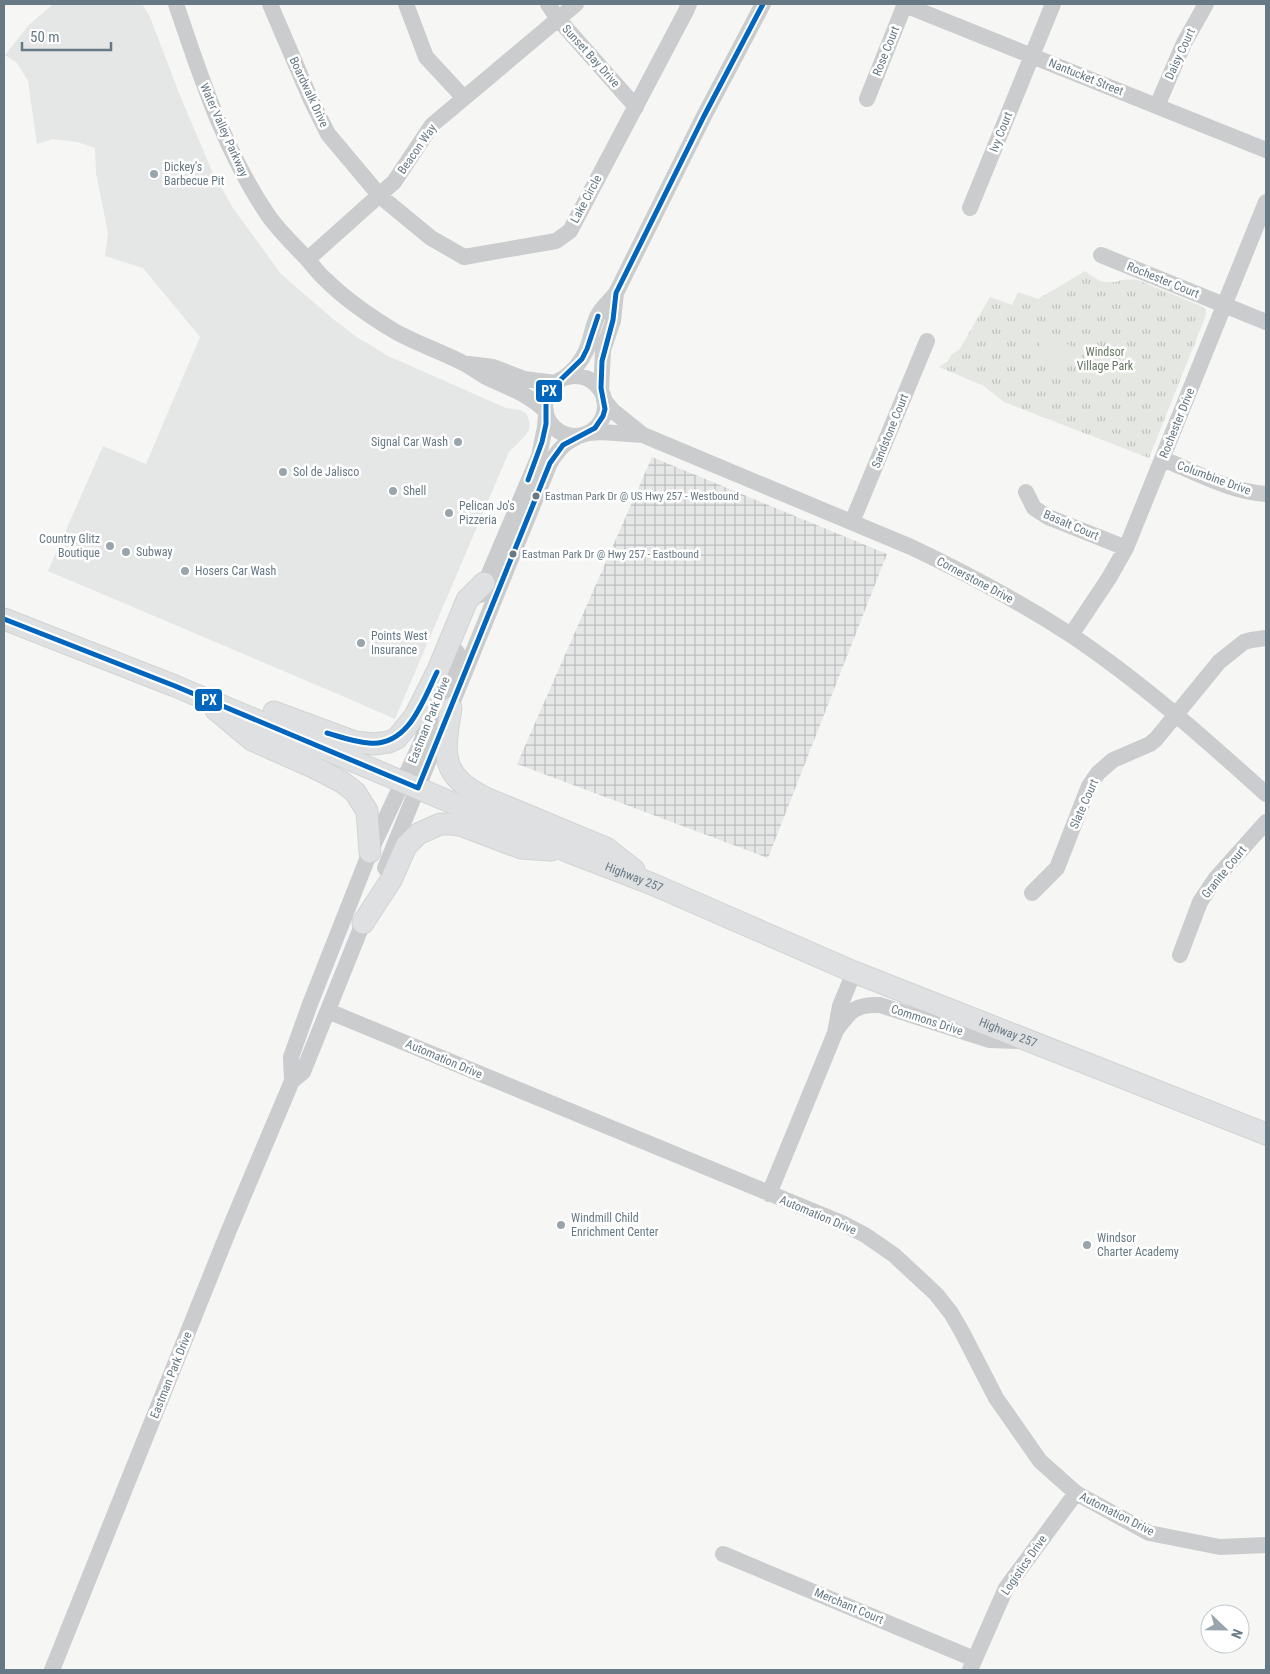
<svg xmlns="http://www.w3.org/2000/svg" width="1270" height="1674" font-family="'Roboto Condensed',sans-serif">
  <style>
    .built { fill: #e5e6e6 }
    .industrial { fill: url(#industrial-grid) }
    .grass { fill: url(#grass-tufts) }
    .garden { fill: #e5e8e2 }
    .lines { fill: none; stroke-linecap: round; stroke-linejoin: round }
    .major-casing { stroke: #d2d3d3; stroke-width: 23 }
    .minor { stroke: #cbcccd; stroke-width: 16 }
    .major { stroke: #dfe0e1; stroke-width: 21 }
    .bus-1-casing { stroke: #fff; stroke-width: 9 }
    .bus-1 { stroke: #0065bd; stroke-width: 5 }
    .poi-dot { fill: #99a5ac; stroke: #fff; stroke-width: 2 }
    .bus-dot { fill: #677985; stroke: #fff; stroke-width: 2 }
    .labels { text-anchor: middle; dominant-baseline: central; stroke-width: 5; stroke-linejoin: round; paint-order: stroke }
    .bus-label { font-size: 11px; fill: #677985; stroke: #fff; text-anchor: start }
    .street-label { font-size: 12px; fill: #677985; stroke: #fff }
    .poi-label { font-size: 12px; fill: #677985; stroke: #fff; text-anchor: start }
    .park-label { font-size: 12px; fill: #667761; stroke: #fff }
    .line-badge { stroke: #fff; stroke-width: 2 }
    .badge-label { font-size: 14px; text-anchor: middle; font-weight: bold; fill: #fff }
  </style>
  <defs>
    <pattern id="industrial-grid" width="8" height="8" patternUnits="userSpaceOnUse" patternTransform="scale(1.25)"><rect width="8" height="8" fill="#e5e6e6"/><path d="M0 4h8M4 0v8" fill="none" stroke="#bdbfc0"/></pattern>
    <pattern id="grass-tufts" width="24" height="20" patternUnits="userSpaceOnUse" patternTransform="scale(1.25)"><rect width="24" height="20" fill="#e5e8e2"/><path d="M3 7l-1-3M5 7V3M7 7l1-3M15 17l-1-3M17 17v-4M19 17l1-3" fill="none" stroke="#bdc1bd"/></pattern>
  </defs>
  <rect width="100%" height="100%" fill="#f6f6f5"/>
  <!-- built -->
  <path class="built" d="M 53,4 L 142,4 L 150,17 L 179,93 L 212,171 L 233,208 L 281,274 L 333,319 L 357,337 L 388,356 L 506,408 L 520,410 L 526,413 L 528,418 L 530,424 L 529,430 L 525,436 L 509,452 L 395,719 L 347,698 L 48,571 L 103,446 L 146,464 L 200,337 L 143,268 L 105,256 L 108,233 L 96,173 L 95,148 L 77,142 L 53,139 L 37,144 L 28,81 L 17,63 L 5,55 L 29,25 Z"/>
  <!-- industrial -->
  <path class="industrial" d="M 652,457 L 887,554 L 768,858 L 517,764 Z"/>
  <!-- grass -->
  <path class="grass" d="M 1085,271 C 1091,275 1098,282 1106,282 C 1118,284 1123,277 1138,280 L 1201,306 L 1206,310 L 1206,315 L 1149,458 L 1004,402 L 984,386 L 939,367 L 948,361 L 952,354 L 959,350 L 990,297 L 1012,305 L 1018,292 L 1038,299 Z"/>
  <!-- garden -->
  <path class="garden" d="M 1044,334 L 1074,347 L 1067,364 L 1036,352 Z"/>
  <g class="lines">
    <defs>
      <g id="major">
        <path id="s1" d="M 4,619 L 175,686 L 569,852 L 652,884 L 854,972 L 1266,1134"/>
        <path d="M 451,708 C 443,756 440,776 488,799 L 606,848 L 634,870"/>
        <path d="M 216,710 L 252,740 L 315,768 L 342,782 L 355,792 L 367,811 L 370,852"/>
        <path d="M 274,712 L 355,742 L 374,744 L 389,742 L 397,738 L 415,716 L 438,670 L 467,600 L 484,583"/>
        <path d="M 363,923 L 391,880 L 406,846 L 418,834 L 440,824 L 452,824 L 463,826 L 521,848 L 551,850"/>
      </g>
    </defs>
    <!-- major casing -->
    <use href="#major" class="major-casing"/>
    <!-- minor -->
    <path class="minor" d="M 176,4 C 201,78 225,153 270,218 C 282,234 295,246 308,260 C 314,267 319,274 326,280 C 346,300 371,317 396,332 C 418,344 442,352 465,364 C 473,368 481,375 490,379 C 512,389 528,394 546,411
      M 270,4 L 311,100 L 328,134 L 380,196 L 431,238 L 464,257 L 556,241 L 570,231 L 686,11 L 689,4
      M 406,4 L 426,57 L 464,98
      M 548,4 L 558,19 L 636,107
      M 905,5 L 1266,150
      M 867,99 L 905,4
      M 1157,106 L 1184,43 L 1206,4
      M 970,208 L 1053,4
      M 1101,255 L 1266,322
      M 308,259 L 394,182 L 432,125 L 576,4
      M 469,364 L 493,367 L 524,379 L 556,383
      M545 406a30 30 0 1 1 60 0a30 30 0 1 1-60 0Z
      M 564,378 C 573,371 581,362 586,351 C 591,340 592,328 597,317 C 601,308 610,301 616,293 L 704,116 L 763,4
      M 601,391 L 603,350 L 613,321 L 616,293
      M 604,400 L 613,411 L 643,435 L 911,547 C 966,573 1020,602 1071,635 C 1141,682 1204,738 1266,794
      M 589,433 L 601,432 L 643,435
      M 1163,459 C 1195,472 1231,492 1266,494
      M 1026,492 L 1034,508 L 1048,517 L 1126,548
      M 852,522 L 927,341
      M 480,595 L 539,456 L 545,427 L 546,415
      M 1071,635 L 1109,578 L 1126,548 L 1266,202
      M 385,868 L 550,463 C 558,450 565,442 579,436
      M 1032,893 L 1057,868 L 1089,786 L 1098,773 L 1113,760 L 1150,744 L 1156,739 L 1219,662 L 1244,642 L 1251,640 L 1266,638
      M 1180,955 L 1200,902 L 1216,878 L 1266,822
      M 328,1011 L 844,1224 L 865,1235 L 894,1255 L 936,1294 L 951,1313 L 962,1332 L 996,1398 L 1040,1461 L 1076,1493 L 1149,1533 L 1220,1547 L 1266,1545
      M 837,1029 C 851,1010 856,1004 880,1005 L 989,1040 L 1022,1041
      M 292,1081 L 303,1072 L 367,913
      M 769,1194 L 835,1033 L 840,1006 L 854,972
      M 723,1554 L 974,1659
      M 52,1670 L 229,1230 L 292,1081 L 291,1057 L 310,1004 L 370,852 L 419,747 L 457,652
      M 970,1670 L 1006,1588 L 1076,1493"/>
    <!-- major -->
    <use href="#major" class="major"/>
    <defs>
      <path id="bus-1" d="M 528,480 L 542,442 L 546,424 L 546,400 L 549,391 L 582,359 L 587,349 L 598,316
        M 4,619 L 175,686 L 418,788 L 550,463 L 563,445 L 595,428 L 603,416 L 605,409 L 601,388 L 602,361 L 613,320 L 616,293 L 704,116 L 763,4
        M 327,733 C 341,737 354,742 369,743 C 408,747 423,701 437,672"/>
    </defs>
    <!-- bus-1 casing -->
    <use href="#bus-1" class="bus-1-casing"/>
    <!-- bus-1 -->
    <use href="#bus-1" class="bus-1"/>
  </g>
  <!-- markers -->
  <g class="poi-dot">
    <circle cx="154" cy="174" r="5"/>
    <circle cx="458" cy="442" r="5"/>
    <circle cx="283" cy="472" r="5"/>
    <circle cx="393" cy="491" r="5"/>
    <circle cx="449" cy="513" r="5"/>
    <circle cx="110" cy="546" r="5"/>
    <circle cx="126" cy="552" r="5"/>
    <circle cx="185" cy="571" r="5"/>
    <circle cx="361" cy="643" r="5"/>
    <circle cx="561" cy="1225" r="5"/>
    <circle cx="1087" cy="1245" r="5"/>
  </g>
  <g class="bus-dot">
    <circle cx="536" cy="496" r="4.5"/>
    <circle cx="513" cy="554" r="4.5"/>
  </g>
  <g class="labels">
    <!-- bus labels -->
    <g class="bus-label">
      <text x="545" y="496">Eastman Park Dr @ US Hwy 257 - Westbound</text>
      <text x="522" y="554">Eastman Park Dr @ Hwy 257 - Eastbound</text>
    </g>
    <!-- street labels -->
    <g class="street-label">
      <text transform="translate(886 51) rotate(-68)">Rose Court</text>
      <text transform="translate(1180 54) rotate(-65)">Daisy Court</text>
      <text transform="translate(591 56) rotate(48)">Sunset Bay Drive</text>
      <text transform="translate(1086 77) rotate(22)">Nantucket Street</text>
      <text transform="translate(309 92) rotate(65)">Boardwalk Drive</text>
      <text transform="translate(224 130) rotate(66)">Water Valley Parkway</text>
      <text transform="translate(1001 132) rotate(-68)">Ivy Court</text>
      <text transform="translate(417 149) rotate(-55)">Beacon Way</text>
      <text transform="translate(586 199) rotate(-62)">Lake Circle</text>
      <text transform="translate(1163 280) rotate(22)">Rochester Court</text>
      <text transform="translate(1177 423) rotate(-68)">Rochester Drive</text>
      <text transform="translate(890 431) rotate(-68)">Sandstone Court</text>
      <text transform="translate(1214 478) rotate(20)">Columbine Drive</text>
      <text transform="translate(1071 525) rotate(23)">Basalt Court</text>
      <text transform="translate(975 580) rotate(28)">Cornerstone Drive</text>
      <text transform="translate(429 720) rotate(-68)">Eastman Park Drive</text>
      <text transform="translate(1084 804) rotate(-66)">Slate Court</text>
      <text transform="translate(1224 872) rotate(-51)">Granite Court</text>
      <text stroke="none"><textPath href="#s1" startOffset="681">Highway 257</textPath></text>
      <text transform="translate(927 1020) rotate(18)">Commons Drive</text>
      <text stroke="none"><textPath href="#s1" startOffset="1086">Highway 257</textPath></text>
      <text transform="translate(444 1059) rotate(23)">Automation Drive</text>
      <text transform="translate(818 1215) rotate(23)">Automation Drive</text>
      <text transform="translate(171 1375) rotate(-68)">Eastman Park Drive</text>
      <text transform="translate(1117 1514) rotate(27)">Automation Drive</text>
      <text transform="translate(1024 1565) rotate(-55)">Logistics Drive</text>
      <text transform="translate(849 1606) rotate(23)">Merchant Court</text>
    </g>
    <!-- poi labels -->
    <g class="poi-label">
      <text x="164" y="167">Dickey's<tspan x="164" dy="14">Barbecue Pit</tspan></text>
      <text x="448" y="442" text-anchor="end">Signal Car Wash</text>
      <text x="293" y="472">Sol de Jalisco</text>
      <text x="403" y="491">Shell</text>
      <text x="459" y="506">Pelican Jo's<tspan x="459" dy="14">Pizzeria</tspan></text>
      <text x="100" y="539" text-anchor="end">Country Glitz<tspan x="100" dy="14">Boutique</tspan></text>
      <text x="136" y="552">Subway</text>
      <text x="195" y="571">Hosers Car Wash</text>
      <text x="371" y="636">Points West<tspan x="371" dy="14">Insurance</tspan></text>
      <text x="571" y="1218">Windmill Child<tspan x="571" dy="14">Enrichment Center</tspan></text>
      <text x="1097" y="1238">Windsor<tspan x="1097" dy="14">Charter Academy</tspan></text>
    </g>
    <!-- park labels -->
    <g class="park-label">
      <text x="1105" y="352">Windsor<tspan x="1105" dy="14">Village Park</tspan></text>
    </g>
  </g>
  <g class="line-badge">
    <rect x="535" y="379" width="28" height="24" rx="5" fill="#0065bd"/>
    <rect x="194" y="688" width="29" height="24" rx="5" fill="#0065bd"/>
  </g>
  <g class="badge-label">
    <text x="549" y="396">PX</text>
    <text x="209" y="705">PX</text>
  </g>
  <!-- border -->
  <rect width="1270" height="1674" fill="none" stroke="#677985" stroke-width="10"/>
  <!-- north arrow -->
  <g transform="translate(1225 1629) rotate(112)"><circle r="24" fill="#ffffff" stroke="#c2c9ce"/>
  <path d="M0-4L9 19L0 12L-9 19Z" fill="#99a5ac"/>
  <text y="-8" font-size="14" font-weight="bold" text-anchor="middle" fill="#677985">N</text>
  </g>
  <!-- scale -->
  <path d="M22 42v8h89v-8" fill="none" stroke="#677985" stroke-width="2.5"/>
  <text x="30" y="42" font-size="15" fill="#677985" stroke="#ffffff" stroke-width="4" paint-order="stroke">50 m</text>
</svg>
